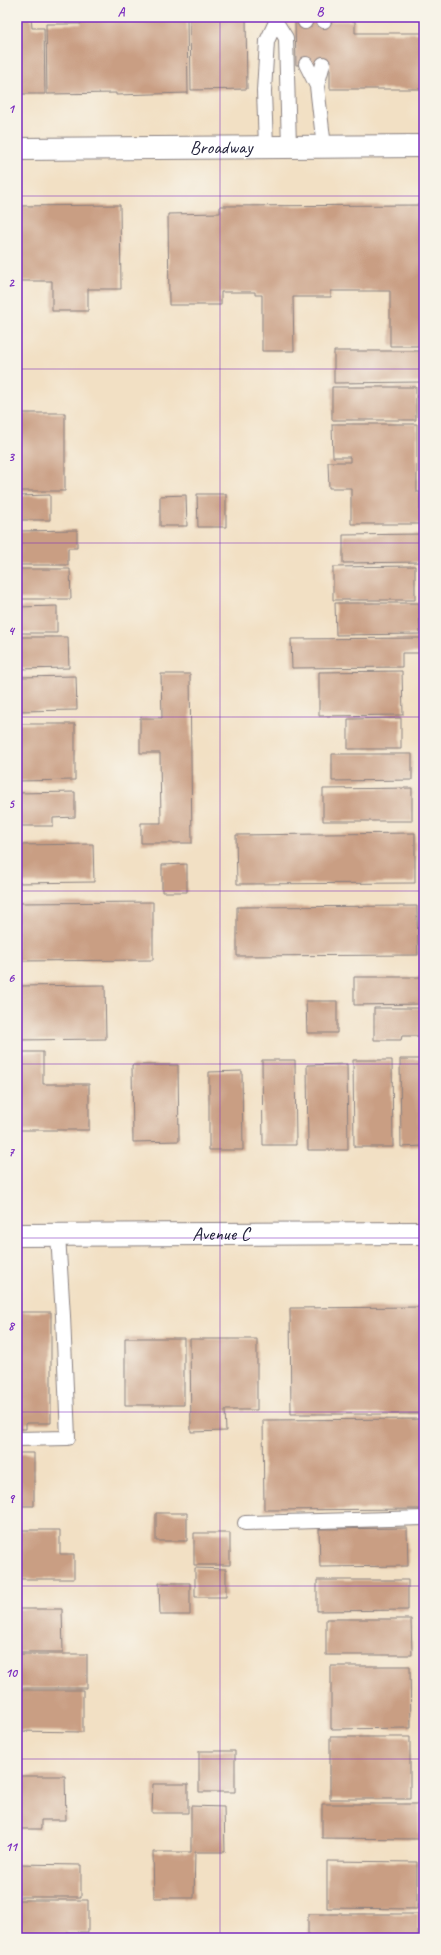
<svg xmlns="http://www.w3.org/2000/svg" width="441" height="1955" font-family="Caveat,sans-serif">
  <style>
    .building { fill: #c99e83 }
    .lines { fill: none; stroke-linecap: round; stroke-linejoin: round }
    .lane-casing { stroke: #8a8180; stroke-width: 16 }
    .secondary-casing { stroke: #8a8180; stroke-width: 24 }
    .lane { stroke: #fff; stroke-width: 14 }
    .secondary { stroke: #fff; stroke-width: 22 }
    .grid { fill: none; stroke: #7b2cbf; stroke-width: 1; stroke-opacity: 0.55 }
    .labels { text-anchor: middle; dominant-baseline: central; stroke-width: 3.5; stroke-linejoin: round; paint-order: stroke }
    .street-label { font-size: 19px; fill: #22223b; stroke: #f7f3e8 }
    .neatline { fill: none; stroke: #7b2cbf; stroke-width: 1.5 }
    .grid-label { font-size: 13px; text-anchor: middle; font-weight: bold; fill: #7b2cbf }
  </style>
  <rect width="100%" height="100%" fill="#f7f3e8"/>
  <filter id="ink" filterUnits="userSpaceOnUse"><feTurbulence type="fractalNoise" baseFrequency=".025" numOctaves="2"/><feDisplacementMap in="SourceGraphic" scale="8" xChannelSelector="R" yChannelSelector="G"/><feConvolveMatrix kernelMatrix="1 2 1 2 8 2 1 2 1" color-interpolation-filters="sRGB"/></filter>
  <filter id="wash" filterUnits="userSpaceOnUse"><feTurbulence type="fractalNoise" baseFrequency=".012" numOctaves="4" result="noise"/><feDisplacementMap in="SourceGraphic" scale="16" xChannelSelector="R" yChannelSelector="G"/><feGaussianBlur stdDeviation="0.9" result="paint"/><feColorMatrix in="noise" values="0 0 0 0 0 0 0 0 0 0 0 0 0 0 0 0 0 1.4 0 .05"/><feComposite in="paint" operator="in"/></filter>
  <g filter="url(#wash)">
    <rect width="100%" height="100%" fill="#f2e0c4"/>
    <g id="blocks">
      <!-- building -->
      <path class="building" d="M 17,17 L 31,17 L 32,28 L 44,28 L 45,94 L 17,94 Z
        M 81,17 L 187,17 L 188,93 L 116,95 L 116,93 L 47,94 L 46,24 L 81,24 Z
        M 190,17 L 246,17 L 247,89 L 191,90 Z
        M 355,21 L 355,33 L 424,33 L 424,89 L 330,89 L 330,64 L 296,65 L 295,22 Z
        M 120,205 L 121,289 L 88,289 L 88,311 L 52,311 L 52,281 L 17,281 L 17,206 Z
        M 424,205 L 424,346 L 390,346 L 390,291 L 331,291 L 331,297 L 293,297 L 294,351 L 262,351 L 262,295 L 255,295 L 255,292 L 221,292 L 221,305 L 169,305 L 168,214 L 220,213 L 220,206 Z
        M 334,351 L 421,351 L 421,382 L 334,383 Z
        M 332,387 L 416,387 L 416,420 L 332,420 Z
        M 17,413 L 65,413 L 65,491 L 17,491 Z
        M 332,424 L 417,424 L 417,492 L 420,492 L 420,524 L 351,524 L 351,488 L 329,488 L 328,462 L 350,462 L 350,457 L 333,457 Z
        M 197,494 L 226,494 L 226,527 L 198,527 Z
        M 50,495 L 50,520 L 17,520 L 17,496 Z
        M 186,495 L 187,526 L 160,526 L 160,496 Z
        M 77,530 L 77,548 L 68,548 L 68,565 L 17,565 L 17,531 Z
        M 422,534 L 422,562 L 343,563 L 343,535 Z
        M 415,566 L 415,600 L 333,600 L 333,567 Z
        M 17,569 L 70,569 L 71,599 L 17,599 Z
        M 335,603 L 419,603 L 420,634 L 336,635 Z
        M 57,606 L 57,633 L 17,633 L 17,607 Z
        M 17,637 L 68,637 L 69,668 L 17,669 Z
        M 421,638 L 422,653 L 402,653 L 402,667 L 292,668 L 291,639 Z
        M 402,671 L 403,715 L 319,716 L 319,672 Z
        M 161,674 L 190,674 L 192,843 L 141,843 L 141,823 L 161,823 L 160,753 L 140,753 L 140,718 L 162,718 Z
        M 76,676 L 77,710 L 17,711 L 17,677 Z
        M 401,718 L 401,749 L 348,749 L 348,719 Z
        M 17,724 L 75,724 L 75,780 L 17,781 Z
        M 332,754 L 412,754 L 412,780 L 332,781 Z
        M 412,788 L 412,821 L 323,821 L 323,789 Z
        M 75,792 L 75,817 L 53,818 L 53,826 L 17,826 L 17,793 Z
        M 415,833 L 415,883 L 237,884 L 236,835 Z
        M 93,844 L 94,882 L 17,883 L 17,845 Z
        M 187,864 L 187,892 L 162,892 L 162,865 Z
        M 153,902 L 153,960 L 17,961 L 17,903 Z
        M 417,906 L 418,955 L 237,956 L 237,907 Z
        M 354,977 L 423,977 L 423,1004 L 354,1005 Z
        M 105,985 L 106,1039 L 17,1040 L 17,986 Z
        M 306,1001 L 337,1001 L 337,1033 L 307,1033 Z
        M 374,1008 L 424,1008 L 424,1036 L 402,1036 L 401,1040 L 374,1040 Z
        M 17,1052 L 43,1052 L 43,1084 L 89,1084 L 89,1130 L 17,1130 Z
        M 400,1059 L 424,1059 L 424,1146 L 401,1147 Z
        M 262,1060 L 295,1060 L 296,1145 L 263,1145 Z
        M 353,1060 L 392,1060 L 393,1147 L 354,1147 Z
        M 347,1064 L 348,1150 L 308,1150 L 307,1065 Z
        M 132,1065 L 178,1065 L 179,1141 L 133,1142 Z
        M 242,1071 L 243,1150 L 209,1150 L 209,1072 Z
        M 424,1307 L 424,1414 L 291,1414 L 290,1308 Z
        M 17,1312 L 51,1312 L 51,1423 L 26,1423 L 26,1429 L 17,1429 Z
        M 125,1338 L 184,1338 L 184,1405 L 125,1405 Z
        M 190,1339 L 257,1339 L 257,1410 L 225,1410 L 226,1431 L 191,1432 Z
        M 424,1419 L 424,1509 L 264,1510 L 263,1420 Z
        M 17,1453 L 34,1453 L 34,1506 L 17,1506 Z
        M 156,1513 L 187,1513 L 187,1541 L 156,1541 Z
        M 407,1528 L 408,1566 L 320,1567 L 319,1529 Z
        M 17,1530 L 60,1530 L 60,1554 L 74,1554 L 74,1579 L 17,1579 Z
        M 194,1533 L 230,1533 L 230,1565 L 194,1565 Z
        M 195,1568 L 226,1569 L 226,1597 L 195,1597 Z
        M 317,1580 L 408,1580 L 408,1610 L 317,1611 Z
        M 159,1583 L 190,1583 L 190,1615 L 160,1615 Z
        M 17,1609 L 62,1609 L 63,1652 L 17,1652 Z
        M 326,1619 L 411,1619 L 412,1655 L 326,1655 Z
        M 17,1654 L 87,1654 L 87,1688 L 17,1688 Z
        M 331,1666 L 410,1666 L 411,1728 L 331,1729 Z
        M 17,1690 L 83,1690 L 83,1732 L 17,1731 Z
        M 330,1737 L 410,1737 L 410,1799 L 330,1799 Z
        M 199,1751 L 235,1751 L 235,1792 L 199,1792 Z
        M 17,1776 L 65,1776 L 66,1820 L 41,1820 L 41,1829 L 17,1829 Z
        M 153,1784 L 188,1784 L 188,1813 L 152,1813 Z
        M 322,1804 L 419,1804 L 419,1839 L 322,1838 Z
        M 191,1806 L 224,1807 L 225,1852 L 195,1852 L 194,1898 L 154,1898 L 153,1852 L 191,1852 Z
        M 327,1861 L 417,1862 L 417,1909 L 327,1908 Z
        M 17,1864 L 81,1865 L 81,1897 L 17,1897 Z
        M 17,1900 L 88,1900 L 88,1932 L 67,1932 L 67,1935 L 17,1935 Z
        M 308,1914 L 418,1914 L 418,1938 L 308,1938 Z"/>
    </g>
  </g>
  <g filter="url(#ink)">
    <use href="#blocks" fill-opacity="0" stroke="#8a8180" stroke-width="1"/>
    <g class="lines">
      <defs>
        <path id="lane" d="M 276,17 L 276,22 L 286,38 L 289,147
          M 322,17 L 324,21
          M 305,22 L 307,17
          M 306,64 L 317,86 L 324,147
          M 317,86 L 323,64
          M 266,147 L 264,91 L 267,41 L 276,22
          M 17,1439 L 68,1438 L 63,1316 L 58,1235
          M 245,1523 L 424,1518"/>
        <g id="secondary">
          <path id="s1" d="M 17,149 L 424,146"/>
          <path id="s2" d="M 17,1235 L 424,1233"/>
        </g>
      </defs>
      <!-- lane casing -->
      <use href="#lane" class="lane-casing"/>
      <!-- secondary casing -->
      <use href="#secondary" class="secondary-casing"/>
      <!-- lane -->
      <use href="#lane" class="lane"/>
      <!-- secondary -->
      <use href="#secondary" class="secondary"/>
    </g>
  </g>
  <!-- grid -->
  <path class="grid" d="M 220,17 L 220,1938M 17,196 L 424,196M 17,369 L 424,369M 17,543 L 424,543M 17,717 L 424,717M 17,891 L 424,891M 17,1064 L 424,1064M 17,1238 L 424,1238M 17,1412 L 424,1412M 17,1586 L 424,1586M 17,1759 L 424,1759"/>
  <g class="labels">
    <!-- street labels -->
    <g class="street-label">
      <text stroke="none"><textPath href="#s1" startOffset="204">Broadway</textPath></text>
      <text stroke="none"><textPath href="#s2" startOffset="204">Avenue C</textPath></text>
    </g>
  </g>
  <!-- margin -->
  <rect width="441" height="1955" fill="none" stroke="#f7f3e8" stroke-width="44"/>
  <rect x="22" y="22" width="397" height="1911" class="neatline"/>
  <g class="grid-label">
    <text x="121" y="16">A</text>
    <text x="320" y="16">B</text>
    <text x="11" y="113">1</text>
    <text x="11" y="287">2</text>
    <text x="11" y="461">3</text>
    <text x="11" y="635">4</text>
    <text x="11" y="808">5</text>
    <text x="11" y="982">6</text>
    <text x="11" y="1156">7</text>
    <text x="11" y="1330">8</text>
    <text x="11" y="1503">9</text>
    <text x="11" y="1677">10</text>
    <text x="11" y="1851">11</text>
  </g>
</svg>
